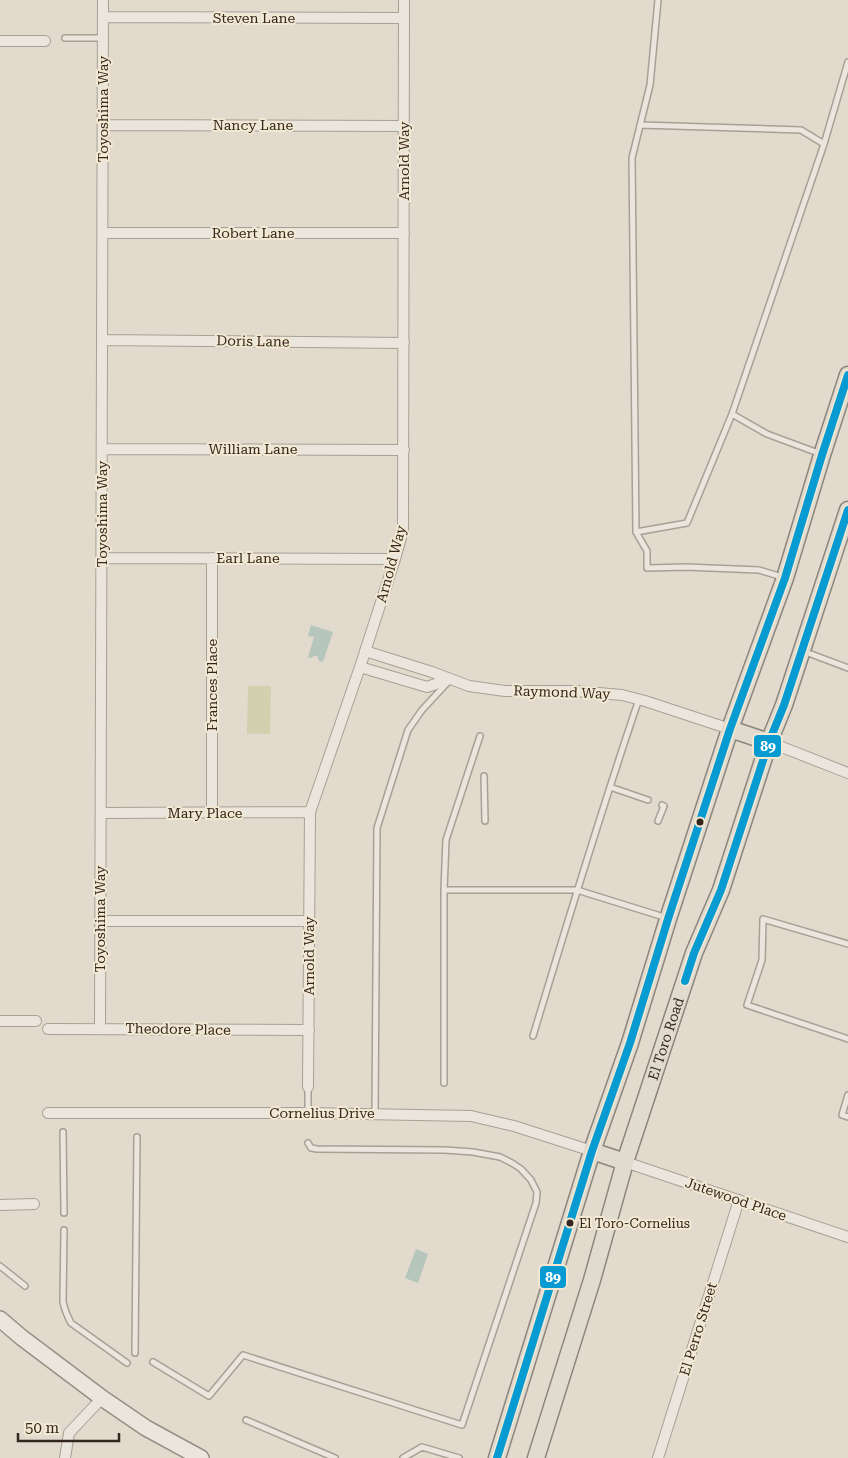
<svg xmlns="http://www.w3.org/2000/svg" width="848" height="1458" font-family="'Roboto Serif',serif">
  <style>
    .green { fill: #d1d0af }
    .water { fill: #b7c6bd }
    .lines { fill: none; stroke-linecap: round; stroke-linejoin: round }
    .lane-casing { stroke: #a7a095; stroke-width: 8 }
    .street-casing { stroke: #a7a095; stroke-width: 12 }
    .secondary-casing { stroke: #968f85; stroke-width: 18 }
    .primary-casing { stroke: #8c857c; stroke-width: 19 }
    .lane { stroke: #eae6dd; stroke-width: 5 }
    .street { stroke: #eae6dd; stroke-width: 10 }
    .secondary { stroke: #eae6dd; stroke-width: 15 }
    .primary { stroke: #e1dbcf; stroke-width: 16 }
    .bus-1-casing { stroke: #f3e8d2; stroke-width: 11 }
    .bus-1 { stroke: #089bd2; stroke-width: 8 }
    .bus-dot { fill: #34281e; stroke: #f3e8d2; stroke-width: 2 }
    .labels { text-anchor: middle; dominant-baseline: central; stroke-width: 4; stroke-linejoin: round; paint-order: stroke }
    .bus-label { font-size: 13px; fill: #34281e; stroke: #f3e8d2; text-anchor: start }
    .street-label { font-size: 14px; fill: #34281e; stroke: #f3e8d2 }
    .line-badge { stroke: #f3e8d2; stroke-width: 2 }
    .badge-label { font-size: 14px; text-anchor: middle; font-weight: bold; fill: #fff }
  </style>
  <rect width="100%" height="100%" fill="#e2dacc"/>
  <!-- green -->
  <path class="green" d="M 248,686 L 271,686 L 270,734 L 247,734 Z"/>
  <!-- water -->
  <path class="water" d="M 311,625 L 333,632 L 323,662 L 319,661 L 317,656 L 314,656 L 311,658 L 308,657 L 314,637 L 308,636 Z
    M 416,1249 L 428,1254 L 418,1283 L 405,1278 Z"/>
  <g class="lines">
    <defs>
      <path id="lane" d="M 65,38 L 103,38
        M 640,125 L 801,130 L 824,144 L 732,414
        M 824,144 L 848,62
        M 636,532 L 632,158 L 650,85 L 658,0
        M 782,577 L 759,570 L 686,567 L 647,568 L 647,551 L 636,532 L 687,523 L 732,414 L 767,434 L 821,454
        M 803,651 L 848,668
        M 484,776 L 485,821
        M 610,787 L 648,800
        M 658,821 L 664,806 L 662,805
        M 444,890 L 577,890 L 667,918
        M 848,944 L 763,919 L 762,960 L 747,1005 L 848,1039
        M 533,1036 C 567,923 601,811 639,699
        M 444,1083 L 444,890 L 446,840 L 480,736
        M 848,1095 L 842,1115 L 848,1117
        M 308,1113 L 308,1087
        M 375,1114 L 377,828 L 408,730 L 422,710 L 448,682
        M 63,1132 L 64,1213
        M 64,1230 L 63,1302 C 65,1311 67,1316 71,1323 L 127,1363
        M 0,1266 L 25,1286
        M 135,1353 L 137,1137
        M 153,1362 L 209,1396 L 243,1355 L 462,1425 L 536,1203 L 537,1192 L 531,1180 L 521,1169 L 512,1163 L 500,1157 L 473,1152 L 445,1150 L 317,1149 L 311,1148 L 308,1143
        M 246,1420 L 335,1458
        M 403,1458 L 422,1447 L 459,1458"/>
      <path id="street" d="M 103,17 L 404,18
        M 0,41 L 45,41
        M 103,125 L 404,126
        M 103,233 L 404,233
        M 102,340 L 404,343
        M 102,449 L 404,450
        M 102,558 L 395,559
        M 212,558 L 212,813
        M 365,651 L 432,672 L 469,686 L 505,691 L 575,691 L 622,695 L 645,701 L 730,729
        M 360,667 L 427,687 L 450,679
        M 769,742 L 848,773
        M 101,813 L 310,812
        M 101,921 L 309,921
        M 0,1021 L 36,1021
        M 48,1029 L 309,1030
        M 100,1029 L 103,0
        M 308,1087 L 310,812 L 360,667 L 395,559 L 403,531 L 404,0
        M 48,1113 L 308,1113 L 471,1116 L 514,1126 L 592,1151
        M 625,1162 L 848,1237
        M 0,1205 L 34,1204
        M 65,1458 L 69,1433 L 102,1398
        M 658,1458 L 739,1200"/>
      <path id="secondary" d="M 0,1319 L 21,1337 L 102,1398 L 146,1428 L 201,1458"/>
      <g id="primary">
        <path d="M 730,729 L 769,742"/>
        <path d="M 592,1151 L 625,1162"/>
        <path d="M 497,1458 L 592,1151 L 630,1043 L 668,919 L 730,729 L 785,578 L 822,455 L 848,375"/>
        <path id="s1" d="M 536,1458 L 592,1280 L 625,1162 L 694,953 L 721,890 L 769,742 L 784,705 L 848,510"/>
      </g>
    </defs>
    <!-- lane casing -->
    <use href="#lane" class="lane-casing"/>
    <!-- street casing -->
    <use href="#street" class="street-casing"/>
    <!-- secondary casing -->
    <use href="#secondary" class="secondary-casing"/>
    <!-- primary casing -->
    <use href="#primary" class="primary-casing"/>
    <!-- lane -->
    <use href="#lane" class="lane"/>
    <!-- street -->
    <use href="#street" class="street"/>
    <!-- secondary -->
    <use href="#secondary" class="secondary"/>
    <!-- primary -->
    <use href="#primary" class="primary"/>
    <defs>
      <path id="bus-1" d="M 685,981 L 694,953 L 721,890 L 769,742 L 784,705 L 848,510
        M 497,1458 L 592,1151 L 630,1043 L 668,919 L 730,729 L 785,578 L 822,455 L 848,375"/>
    </defs>
    <!-- bus-1 casing -->
    <use href="#bus-1" class="bus-1-casing"/>
    <!-- bus-1 -->
    <use href="#bus-1" class="bus-1"/>
  </g>
  <!-- markers -->
  <g class="bus-dot">
    <circle cx="700" cy="822" r="4.5"/>
    <circle cx="570" cy="1223" r="4.5"/>
  </g>
  <g class="labels">
    <!-- bus labels -->
    <g class="bus-label">
      <text x="579" y="1223">El Toro-Cornelius</text>
    </g>
    <!-- street labels -->
    <g class="street-label">
      <text x="254" y="18">Steven Lane</text>
      <text transform="translate(103 109) rotate(-90)">Toyoshima Way</text>
      <text x="253" y="125">Nancy Lane</text>
      <text transform="translate(404 161) rotate(-90)">Arnold Way</text>
      <text x="253" y="233">Robert Lane</text>
      <text transform="translate(253 341) rotate(1)">Doris Lane</text>
      <text x="253" y="449">William Lane</text>
      <text transform="translate(102 514) rotate(-90)">Toyoshima Way</text>
      <text x="248" y="558">Earl Lane</text>
      <text transform="translate(391 564) rotate(-75)">Arnold Way</text>
      <text transform="translate(212 685) rotate(-90)">Frances Place</text>
      <text transform="translate(562 692) rotate(2)">Raymond Way</text>
      <text x="205" y="813">Mary Place</text>
      <text transform="translate(100 919) rotate(-90)">Toyoshima Way</text>
      <text transform="translate(309 956) rotate(-90)">Arnold Way</text>
      <text transform="translate(178 1029) rotate(1)">Theodore Place</text>
      <text stroke="none"><textPath href="#s1" startOffset="439">El Toro Road</textPath></text>
      <text x="322" y="1113">Cornelius Drive</text>
      <text transform="translate(736 1199) rotate(19)">Jutewood Place</text>
      <text transform="translate(698 1329) rotate(-73)">El Perro Street</text>
    </g>
  </g>
  <g class="line-badge">
    <rect x="753" y="734" width="29" height="24" rx="5" fill="#089bd2"/>
    <rect x="539" y="1265" width="28" height="24" rx="5" fill="#089bd2"/>
  </g>
  <g class="badge-label">
    <text x="768" y="751">89</text>
    <text x="553" y="1282">89</text>
  </g>
  <!-- scale -->
  <path d="M18 1433v8h101v-8" fill="none" stroke="#34281e" stroke-width="2.5"/>
  <text x="25" y="1433" font-size="15" fill="#34281e" stroke="#f3e8d2" stroke-width="4" paint-order="stroke">50 m</text>
</svg>
